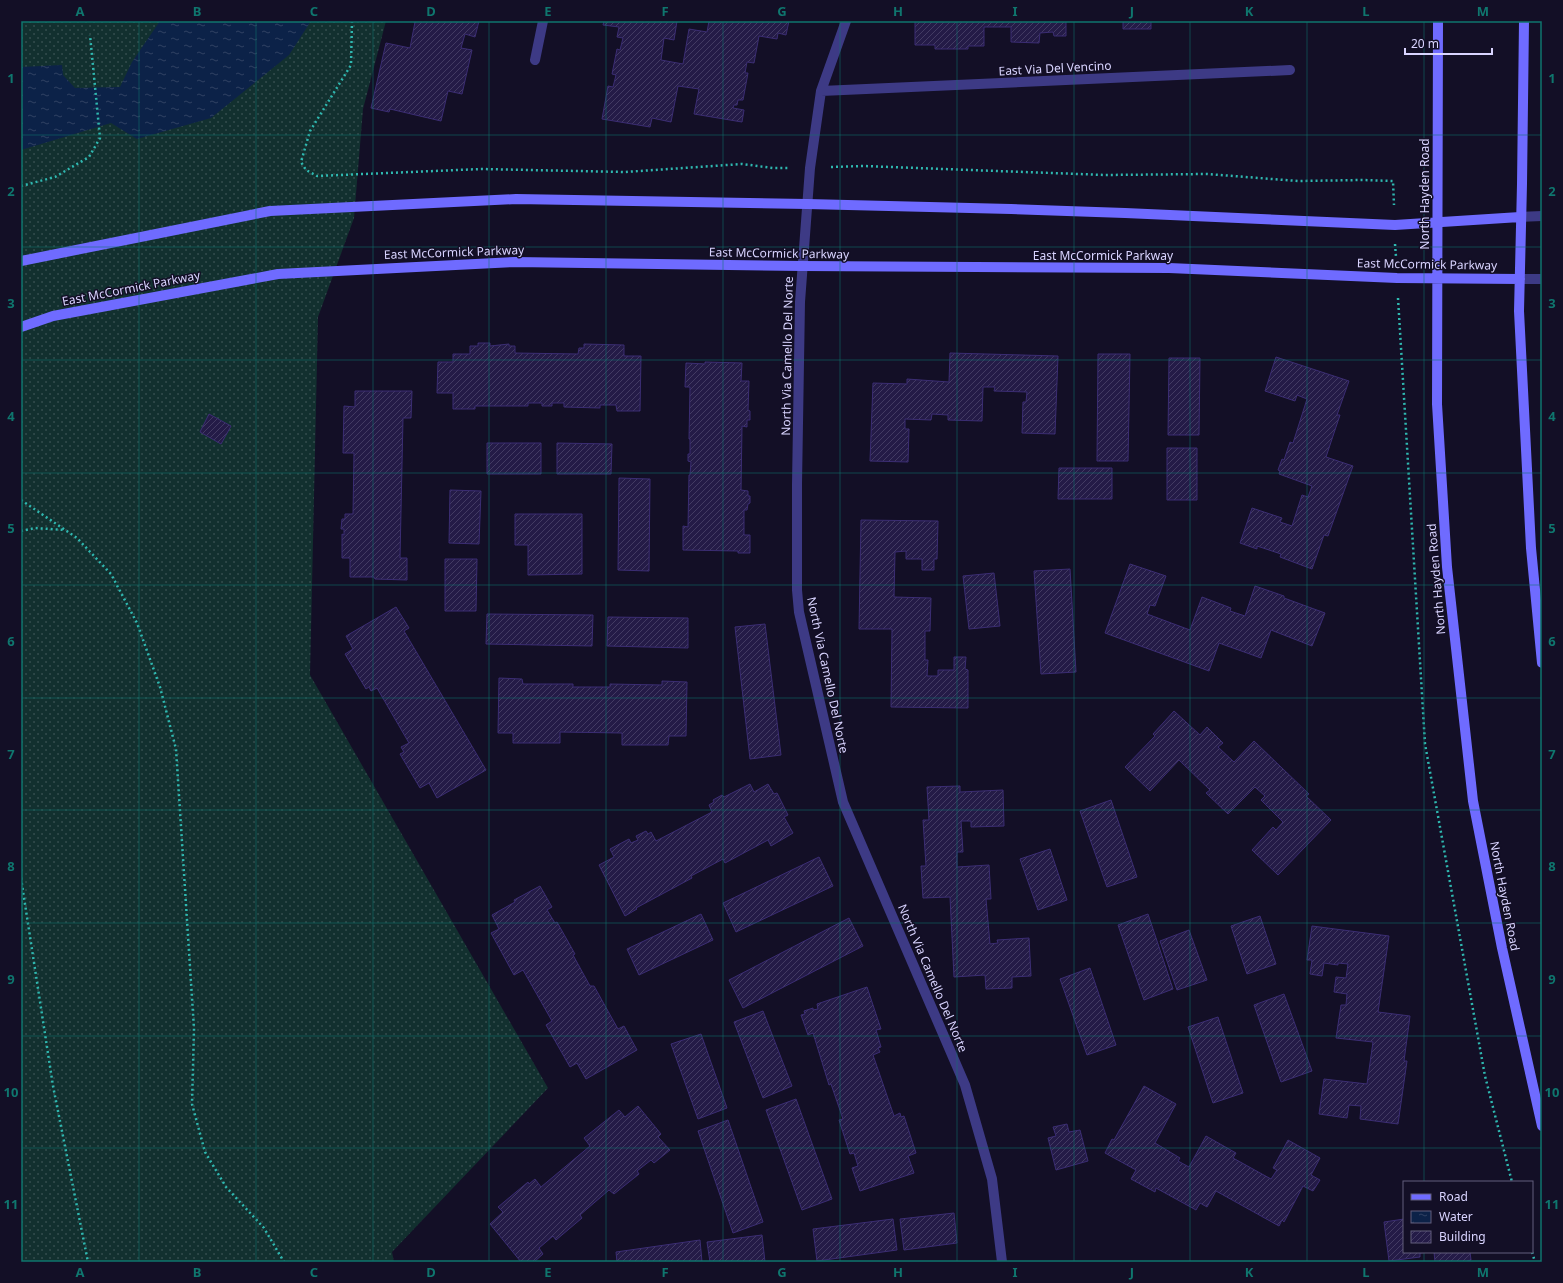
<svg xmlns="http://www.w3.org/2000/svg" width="1563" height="1283" font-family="'Noto Sans',sans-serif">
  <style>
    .grass { fill: url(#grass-dots) }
    .water { fill: url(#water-ripples) }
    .building { fill: url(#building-hatch); stroke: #3b2d73 }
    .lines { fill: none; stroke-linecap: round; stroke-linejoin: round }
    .path { stroke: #2fb8b0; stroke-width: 2.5; stroke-dasharray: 2 3; stroke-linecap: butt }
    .minor { stroke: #3d3a85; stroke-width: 10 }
    .tertiary { stroke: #3d3a85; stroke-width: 10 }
    .secondary { stroke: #6f6bff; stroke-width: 10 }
    .grid { fill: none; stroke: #0f766e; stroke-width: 1; stroke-opacity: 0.55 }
    .labels { text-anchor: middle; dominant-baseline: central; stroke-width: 3; stroke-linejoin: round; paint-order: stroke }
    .street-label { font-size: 12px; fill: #d9d4ff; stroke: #130f26 }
    .neatline { fill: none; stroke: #0f766e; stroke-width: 1.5 }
    .grid-label { font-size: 13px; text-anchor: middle; font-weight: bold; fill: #0f766e }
  </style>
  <defs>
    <pattern id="grass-dots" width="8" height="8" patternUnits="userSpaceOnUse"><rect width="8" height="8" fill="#12302f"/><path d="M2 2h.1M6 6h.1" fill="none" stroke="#344d4e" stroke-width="1.8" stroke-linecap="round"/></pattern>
    <pattern id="water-ripples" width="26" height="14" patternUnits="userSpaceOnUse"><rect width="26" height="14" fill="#0c2248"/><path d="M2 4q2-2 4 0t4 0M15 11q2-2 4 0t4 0" fill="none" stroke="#2f4163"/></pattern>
    <pattern id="building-hatch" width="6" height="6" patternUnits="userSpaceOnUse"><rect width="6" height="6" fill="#241b47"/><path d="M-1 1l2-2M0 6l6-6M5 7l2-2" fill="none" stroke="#433b63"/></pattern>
  </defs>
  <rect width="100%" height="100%" fill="#130f26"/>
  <!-- grass -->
  <path class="grass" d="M 21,21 L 386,21 L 363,109 L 354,218 L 318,317 L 310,675 L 548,1088 L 392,1252 L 394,1262 L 21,1262 Z"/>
  <!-- water -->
  <path class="water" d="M 160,21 L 311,21 L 289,55 L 211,118 L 137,139 L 111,123 L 21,150 L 21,67 L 62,65 L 63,75 L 75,88 L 120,87 L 132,62 Z"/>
  <!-- building -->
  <path class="building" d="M 410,21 L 479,21 L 475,37 L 465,34 L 461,48 L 472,50 L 462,94 L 448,91 L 441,121 L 390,109 L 389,112 L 371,108 L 386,43 L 410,48 L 415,22 Z
    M 604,21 L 677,21 L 674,40 L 664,38 L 661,60 L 683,64 L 689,29 L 707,32 L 709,21 L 789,21 L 786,35 L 778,33 L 777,39 L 759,36 L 754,63 L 747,62 L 745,73 L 748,73 L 743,100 L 738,100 L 737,105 L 734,105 L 733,108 L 744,110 L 742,122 L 694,114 L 699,89 L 678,86 L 671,122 L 652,118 L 650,127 L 602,119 L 608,86 L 613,87 L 616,75 L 612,74 L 617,49 L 620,50 L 623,38 L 617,37 L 619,27 L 603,25 Z
    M 915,21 L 1066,21 L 1066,36 L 1054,36 L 1053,32 L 1040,33 L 1039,43 L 1011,42 L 1011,27 L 984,27 L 984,46 L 968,46 L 968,49 L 935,49 L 935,45 L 915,45 Z
    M 1123,21 L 1151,21 L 1151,29 L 1123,29 Z
    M 478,343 L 490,343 L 490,346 L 509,344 L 509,346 L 515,346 L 515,353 L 578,354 L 579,348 L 584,348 L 584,344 L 624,345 L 624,356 L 641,356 L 640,411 L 617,411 L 616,405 L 600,405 L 600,408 L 564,407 L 564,403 L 552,403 L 552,406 L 542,406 L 542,403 L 528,403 L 528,406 L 475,406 L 475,409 L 453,409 L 453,393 L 437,393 L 438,362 L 453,362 L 453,354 L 470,354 L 470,346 L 478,346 Z
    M 950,353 L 1058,356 L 1055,434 L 1022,433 L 1023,402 L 1026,402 L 1027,392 L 994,391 L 995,387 L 983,387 L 982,421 L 948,420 L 948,415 L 932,414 L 931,420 L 905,419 L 905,429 L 909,429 L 908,462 L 870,461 L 873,383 L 907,384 L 907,379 L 949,382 Z
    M 1098,354 L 1130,354 L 1128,461 L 1097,461 Z
    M 1276,357 L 1349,381 L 1337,415 L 1340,415 L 1326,457 L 1353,466 L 1328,536 L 1324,535 L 1312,569 L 1280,557 L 1281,554 L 1257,546 L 1257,549 L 1240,543 L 1252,508 L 1282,518 L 1280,522 L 1292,526 L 1302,495 L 1308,497 L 1312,486 L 1279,474 L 1280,471 L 1278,470 L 1282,459 L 1284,460 L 1290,442 L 1293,443 L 1307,399 L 1297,395 L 1295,401 L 1265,391 Z
    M 1169,358 L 1200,358 L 1199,435 L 1168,435 Z
    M 705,362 L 742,363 L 741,381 L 749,381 L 748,410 L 750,411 L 750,420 L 747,420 L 747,427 L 742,426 L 741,490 L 748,491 L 748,496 L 750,496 L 750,503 L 748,504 L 747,510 L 744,510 L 744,535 L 750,535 L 750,553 L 738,553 L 738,551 L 683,550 L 683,526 L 688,527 L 689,475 L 690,475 L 691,462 L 688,461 L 688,454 L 690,454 L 690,439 L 689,439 L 690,387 L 685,387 L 686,363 L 705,364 Z
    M 355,391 L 412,391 L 411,418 L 403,418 L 400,558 L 407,558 L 407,580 L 375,579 L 374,577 L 350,577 L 350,558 L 342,558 L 342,534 L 344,535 L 344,529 L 341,529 L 342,519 L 345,519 L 345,514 L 353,514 L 354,453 L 343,453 L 344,406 L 355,407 Z
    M 209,414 L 231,426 L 221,444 L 200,432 Z
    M 487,443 L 541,443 L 541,474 L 487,474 Z
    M 557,443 L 612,444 L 611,474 L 557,474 Z
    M 1167,448 L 1197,448 L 1197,500 L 1167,500 Z
    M 1059,468 L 1112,468 L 1112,499 L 1058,499 Z
    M 619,478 L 650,479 L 649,571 L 618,570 Z
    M 450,490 L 481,491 L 479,544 L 449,543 Z
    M 515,514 L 582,514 L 582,574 L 528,575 L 528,545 L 515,545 Z
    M 861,520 L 938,521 L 937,559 L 934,559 L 934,570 L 922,570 L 922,559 L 906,559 L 906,551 L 895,552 L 894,597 L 931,598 L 930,631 L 925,631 L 925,660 L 928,660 L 927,676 L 938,676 L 938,670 L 954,670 L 954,657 L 966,657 L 965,669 L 968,670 L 968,708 L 891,707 L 892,629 L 859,629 Z
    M 445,559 L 477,559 L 476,611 L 445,611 Z
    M 1130,564 L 1166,576 L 1155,606 L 1150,605 L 1147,614 L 1190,630 L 1202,597 L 1231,608 L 1230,611 L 1245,616 L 1255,586 L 1284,596 L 1284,598 L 1325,613 L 1312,646 L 1271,630 L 1261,658 L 1219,643 L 1209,671 L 1105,633 Z
    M 1070,569 L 1076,672 L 1041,674 L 1034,571 Z
    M 994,573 L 1000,626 L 969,629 L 963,576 Z
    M 396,607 L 409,628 L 404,631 L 486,770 L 437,798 L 429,783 L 420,788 L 400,754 L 404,752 L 401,747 L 409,743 L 377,688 L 371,691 L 369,687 L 366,689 L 345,654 L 353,649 L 346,636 Z
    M 487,614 L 593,615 L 592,646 L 486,644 Z
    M 608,617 L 688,618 L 688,648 L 607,646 Z
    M 765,624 L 781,755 L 750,759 L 735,627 Z
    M 499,678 L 522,679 L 523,684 L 573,684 L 573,687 L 610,687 L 610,684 L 662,685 L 662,681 L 687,682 L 686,736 L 669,736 L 668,745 L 622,745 L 622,733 L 560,732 L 560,743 L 513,743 L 513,733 L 498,733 Z
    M 1174,711 L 1200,735 L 1207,727 L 1223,743 L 1218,747 L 1234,762 L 1254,741 L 1309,794 L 1306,796 L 1331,820 L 1278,875 L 1252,850 L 1273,827 L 1276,830 L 1283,822 L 1261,800 L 1265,796 L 1255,787 L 1228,814 L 1206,793 L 1210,790 L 1179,760 L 1150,791 L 1125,767 L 1155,736 L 1153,734 Z
    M 750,784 L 754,792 L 768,784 L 774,794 L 777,793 L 788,815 L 784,817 L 793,833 L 771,846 L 768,840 L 725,863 L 723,859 L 691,876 L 692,878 L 636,908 L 637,909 L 625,916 L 599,865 L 614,857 L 610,849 L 629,839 L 631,843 L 638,840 L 636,836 L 646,831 L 648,834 L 651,832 L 656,841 L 712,812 L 709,805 L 714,802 L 713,800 L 722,795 L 724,797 Z
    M 960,786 L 960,792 L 1003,790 L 1004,826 L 971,827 L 971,821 L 961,821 L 963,852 L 957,852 L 957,867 L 989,865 L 991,899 L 986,899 L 990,944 L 998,943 L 997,940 L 1029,938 L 1031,976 L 1012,977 L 1012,988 L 986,989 L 985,975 L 954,977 L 950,897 L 923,898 L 921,866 L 926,866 L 923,820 L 929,820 L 927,787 Z
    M 1111,800 L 1137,877 L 1107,887 L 1080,811 Z
    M 1050,849 L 1067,900 L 1038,910 L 1020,859 Z
    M 819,857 L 833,886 L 736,932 L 723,903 Z
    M 540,886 L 552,907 L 547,910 L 555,923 L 557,922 L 575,954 L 573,955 L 590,986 L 594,986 L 618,1029 L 624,1026 L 637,1050 L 586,1079 L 577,1063 L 570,1067 L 546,1025 L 552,1021 L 523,970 L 514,975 L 491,933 L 499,929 L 492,915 L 515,902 L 514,900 Z
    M 701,914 L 713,940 L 639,975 L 627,949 Z
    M 1148,914 L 1173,989 L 1144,1000 L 1118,925 Z
    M 1260,916 L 1276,964 L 1247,974 L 1231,926 Z
    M 849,918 L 863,946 L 743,1008 L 729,980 Z
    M 1312,926 L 1389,936 L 1378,1012 L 1410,1016 L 1404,1061 L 1407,1061 L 1398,1124 L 1360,1119 L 1361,1106 L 1349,1105 L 1347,1118 L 1319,1114 L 1324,1079 L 1367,1084 L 1373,1042 L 1336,1038 L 1341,1005 L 1346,1005 L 1347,994 L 1334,992 L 1336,977 L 1346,978 L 1348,964 L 1338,963 L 1338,965 L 1324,963 L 1322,976 L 1310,974 L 1312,960 L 1307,960 Z
    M 1189,930 L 1207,980 L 1177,990 L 1160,941 Z
    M 1090,968 L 1116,1045 L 1087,1055 L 1060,979 Z
    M 867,987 L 881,1029 L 876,1030 L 881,1047 L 878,1048 L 880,1052 L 873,1055 L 894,1116 L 900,1113 L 901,1117 L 904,1116 L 916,1153 L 908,1156 L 914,1173 L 860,1191 L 852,1168 L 858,1166 L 854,1153 L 850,1154 L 839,1120 L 843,1119 L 831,1084 L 829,1085 L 813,1033 L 808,1035 L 801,1015 L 805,1014 L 804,1011 L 813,1008 L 813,1010 L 818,1009 L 817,1004 Z
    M 1284,994 L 1312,1071 L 1281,1082 L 1254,1005 Z
    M 763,1011 L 792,1086 L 763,1098 L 734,1022 Z
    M 1218,1017 L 1243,1093 L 1213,1103 L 1188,1027 Z
    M 701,1034 L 727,1108 L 698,1119 L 671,1044 Z
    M 1144,1086 L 1176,1104 L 1155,1143 L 1180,1158 L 1178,1161 L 1189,1167 L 1206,1136 L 1236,1153 L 1233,1158 L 1271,1179 L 1277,1170 L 1273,1168 L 1288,1140 L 1320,1158 L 1311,1175 L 1320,1180 L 1313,1191 L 1303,1186 L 1284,1222 L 1282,1220 L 1279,1226 L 1216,1191 L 1207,1207 L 1200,1203 L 1196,1210 L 1156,1188 L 1155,1192 L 1131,1179 L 1136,1170 L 1105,1153 L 1112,1139 L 1114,1140 Z
    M 796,1099 L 832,1199 L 802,1210 L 766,1110 Z
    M 638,1106 L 661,1134 L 658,1137 L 670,1150 L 654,1163 L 651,1160 L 637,1171 L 639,1174 L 614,1194 L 609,1190 L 580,1215 L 582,1218 L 556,1240 L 553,1236 L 539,1248 L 543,1254 L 534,1262 L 521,1262 L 490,1224 L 503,1212 L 498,1207 L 528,1182 L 529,1184 L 535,1179 L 541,1187 L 590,1146 L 584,1138 L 619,1110 L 625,1117 Z
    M 728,1120 L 763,1222 L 733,1233 L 698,1131 Z
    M 1067,1124 L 1069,1132 L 1080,1130 L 1088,1161 L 1056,1170 L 1048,1138 L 1056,1136 L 1053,1127 Z
    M 954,1213 L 957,1243 L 904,1250 L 900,1219 Z
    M 893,1219 L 897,1250 L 817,1261 L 813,1229 Z
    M 1404,1219 L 1404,1252 L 1428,1252 L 1420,1253 L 1420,1257 L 1389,1261 L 1384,1222 Z
    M 762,1235 L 765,1262 L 710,1262 L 707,1242 Z
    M 700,1240 L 702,1262 L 617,1262 L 616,1252 Z
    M 1434,1252 L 1470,1252 L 1471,1260 L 1467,1261 L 1468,1262 L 1435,1262 Z"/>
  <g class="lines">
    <!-- path -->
    <path class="path" d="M 352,21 L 351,65 L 310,131 L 301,162 L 306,170 L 317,176 L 481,169 L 625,172 L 742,164 L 773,168 L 790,168
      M 831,167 L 863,166 L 1105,175 L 1207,174 L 1298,181 L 1362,180 L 1393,181 L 1394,205
      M 21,186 L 55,177 L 89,157 L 100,138 L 90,35
      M 1395,244 L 1396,257
      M 1398,298 L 1425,744 L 1485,1076 L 1512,1182
      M 21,500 L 77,538 L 111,574 L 137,623 L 160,687 L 176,749 L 194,1029 L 192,1104 L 205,1152 L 226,1187 L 264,1228 L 284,1262
      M 21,531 L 35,528 L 65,530
      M 21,878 L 53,1086 L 88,1262
      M 1532,1252 L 1535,1262"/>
    <!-- minor -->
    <path class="minor" d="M 846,21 L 821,91 L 810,168 L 800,302 L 797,484 L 797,590 L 799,612 L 843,802 L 965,1085 L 992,1179 L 1002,1262
      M 535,60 L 543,21
      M 821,91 L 1290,70"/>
    <!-- tertiary -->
    <path class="tertiary" d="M 1520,217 L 1542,216
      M 1520,279 L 1542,279"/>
    <!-- secondary -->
    <path class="secondary" d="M 1438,21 L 1437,404 L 1447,567 L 1473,801 L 1502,948 L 1542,1126
      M 1524,21 L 1522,184 L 1519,311 L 1531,548 L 1542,663
      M 21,261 L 270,211 L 516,199 L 807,204 L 1011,209 L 1125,213 L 1395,225 L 1520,217
      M 21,327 L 53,316 L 278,274 L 515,262 L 802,266 L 1169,268 L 1397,278 L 1520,279"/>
  </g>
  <!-- grid -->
  <path class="grid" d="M 139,21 L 139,1262M 256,21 L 256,1262M 373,21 L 373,1262M 489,21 L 489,1262M 606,21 L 606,1262M 723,21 L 723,1262M 840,21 L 840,1262M 957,21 L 957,1262M 1074,21 L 1074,1262M 1190,21 L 1190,1262M 1307,21 L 1307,1262M 1424,21 L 1424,1182M 21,135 L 1542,135M 21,247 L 1542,247M 21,360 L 1542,360M 21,473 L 1542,473M 21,585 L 1542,585M 21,698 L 1542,698M 21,810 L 1542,810M 21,923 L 1542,923M 21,1036 L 1542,1036M 21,1148 L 1542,1148M 1424,1252 L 1424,1262"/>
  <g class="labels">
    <!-- street labels -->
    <g class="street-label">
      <text transform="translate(1055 68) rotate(-3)">East Via Del Vencino</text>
      <text transform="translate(1424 194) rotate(-90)">North Hayden Road</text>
      <text transform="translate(454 252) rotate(-2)">East McCormick Parkway</text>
      <text transform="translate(779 253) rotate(1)">East McCormick Parkway</text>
      <text x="1103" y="255">East McCormick Parkway</text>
      <text transform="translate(1427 264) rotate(1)">East McCormick Parkway</text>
      <text transform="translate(131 288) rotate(-11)">East McCormick Parkway</text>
      <text transform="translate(787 356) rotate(-89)">North Via Camello Del Norte</text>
      <text transform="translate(1436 579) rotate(-95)">North Hayden Road</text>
      <text transform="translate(828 675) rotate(78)">North Via Camello Del Norte</text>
      <text transform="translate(1505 896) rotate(79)">North Hayden Road</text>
      <text transform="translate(933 978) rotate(67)">North Via Camello Del Norte</text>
    </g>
  </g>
  <!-- border -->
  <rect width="1563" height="1283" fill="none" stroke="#130f26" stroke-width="44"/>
  <!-- legend -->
  <rect x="1403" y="1181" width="130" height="72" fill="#130f26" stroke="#625e7d"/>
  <rect x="1411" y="1194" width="20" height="6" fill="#6f6bff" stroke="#625e7d"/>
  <text x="1439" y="1201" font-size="12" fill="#d9d4ff">Road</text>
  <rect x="1411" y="1211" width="20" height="12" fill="url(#water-ripples)" stroke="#625e7d"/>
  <text x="1439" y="1221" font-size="12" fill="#d9d4ff">Water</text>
  <rect x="1411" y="1231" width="20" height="12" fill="url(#building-hatch)" stroke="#625e7d"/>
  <text x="1439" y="1241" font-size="12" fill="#d9d4ff">Building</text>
  <!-- scale -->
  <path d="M1405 48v6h87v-6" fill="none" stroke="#d9d4ff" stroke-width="2"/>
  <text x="1411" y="48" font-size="12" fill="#d9d4ff" stroke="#130f26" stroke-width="3" paint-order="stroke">20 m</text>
  <rect x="22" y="22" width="1519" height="1239" class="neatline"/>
  <g class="grid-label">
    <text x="80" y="16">A</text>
    <text x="197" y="16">B</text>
    <text x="314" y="16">C</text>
    <text x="431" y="16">D</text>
    <text x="548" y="16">E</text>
    <text x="665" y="16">F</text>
    <text x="782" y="16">G</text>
    <text x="898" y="16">H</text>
    <text x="1015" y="16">I</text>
    <text x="1132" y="16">J</text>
    <text x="1249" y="16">K</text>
    <text x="1366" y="16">L</text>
    <text x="1483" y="16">M</text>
    <text x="11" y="83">1</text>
    <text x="1552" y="83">1</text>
    <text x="11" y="196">2</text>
    <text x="1552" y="196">2</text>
    <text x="11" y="308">3</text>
    <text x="1552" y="308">3</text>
    <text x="11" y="421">4</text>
    <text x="1552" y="421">4</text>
    <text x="11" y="533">5</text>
    <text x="1552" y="533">5</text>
    <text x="11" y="646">6</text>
    <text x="1552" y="646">6</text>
    <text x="11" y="759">7</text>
    <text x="1552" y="759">7</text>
    <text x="11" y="871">8</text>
    <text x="1552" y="871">8</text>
    <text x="11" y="984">9</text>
    <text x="1552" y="984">9</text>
    <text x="11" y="1097">10</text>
    <text x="1552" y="1097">10</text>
    <text x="11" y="1209">11</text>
    <text x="1552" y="1209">11</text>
    <text x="80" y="1277">A</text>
    <text x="197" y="1277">B</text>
    <text x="314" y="1277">C</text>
    <text x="431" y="1277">D</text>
    <text x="548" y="1277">E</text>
    <text x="665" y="1277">F</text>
    <text x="782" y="1277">G</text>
    <text x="898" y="1277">H</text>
    <text x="1015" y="1277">I</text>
    <text x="1132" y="1277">J</text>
    <text x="1249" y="1277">K</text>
    <text x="1366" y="1277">L</text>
    <text x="1483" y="1277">M</text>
  </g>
</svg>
